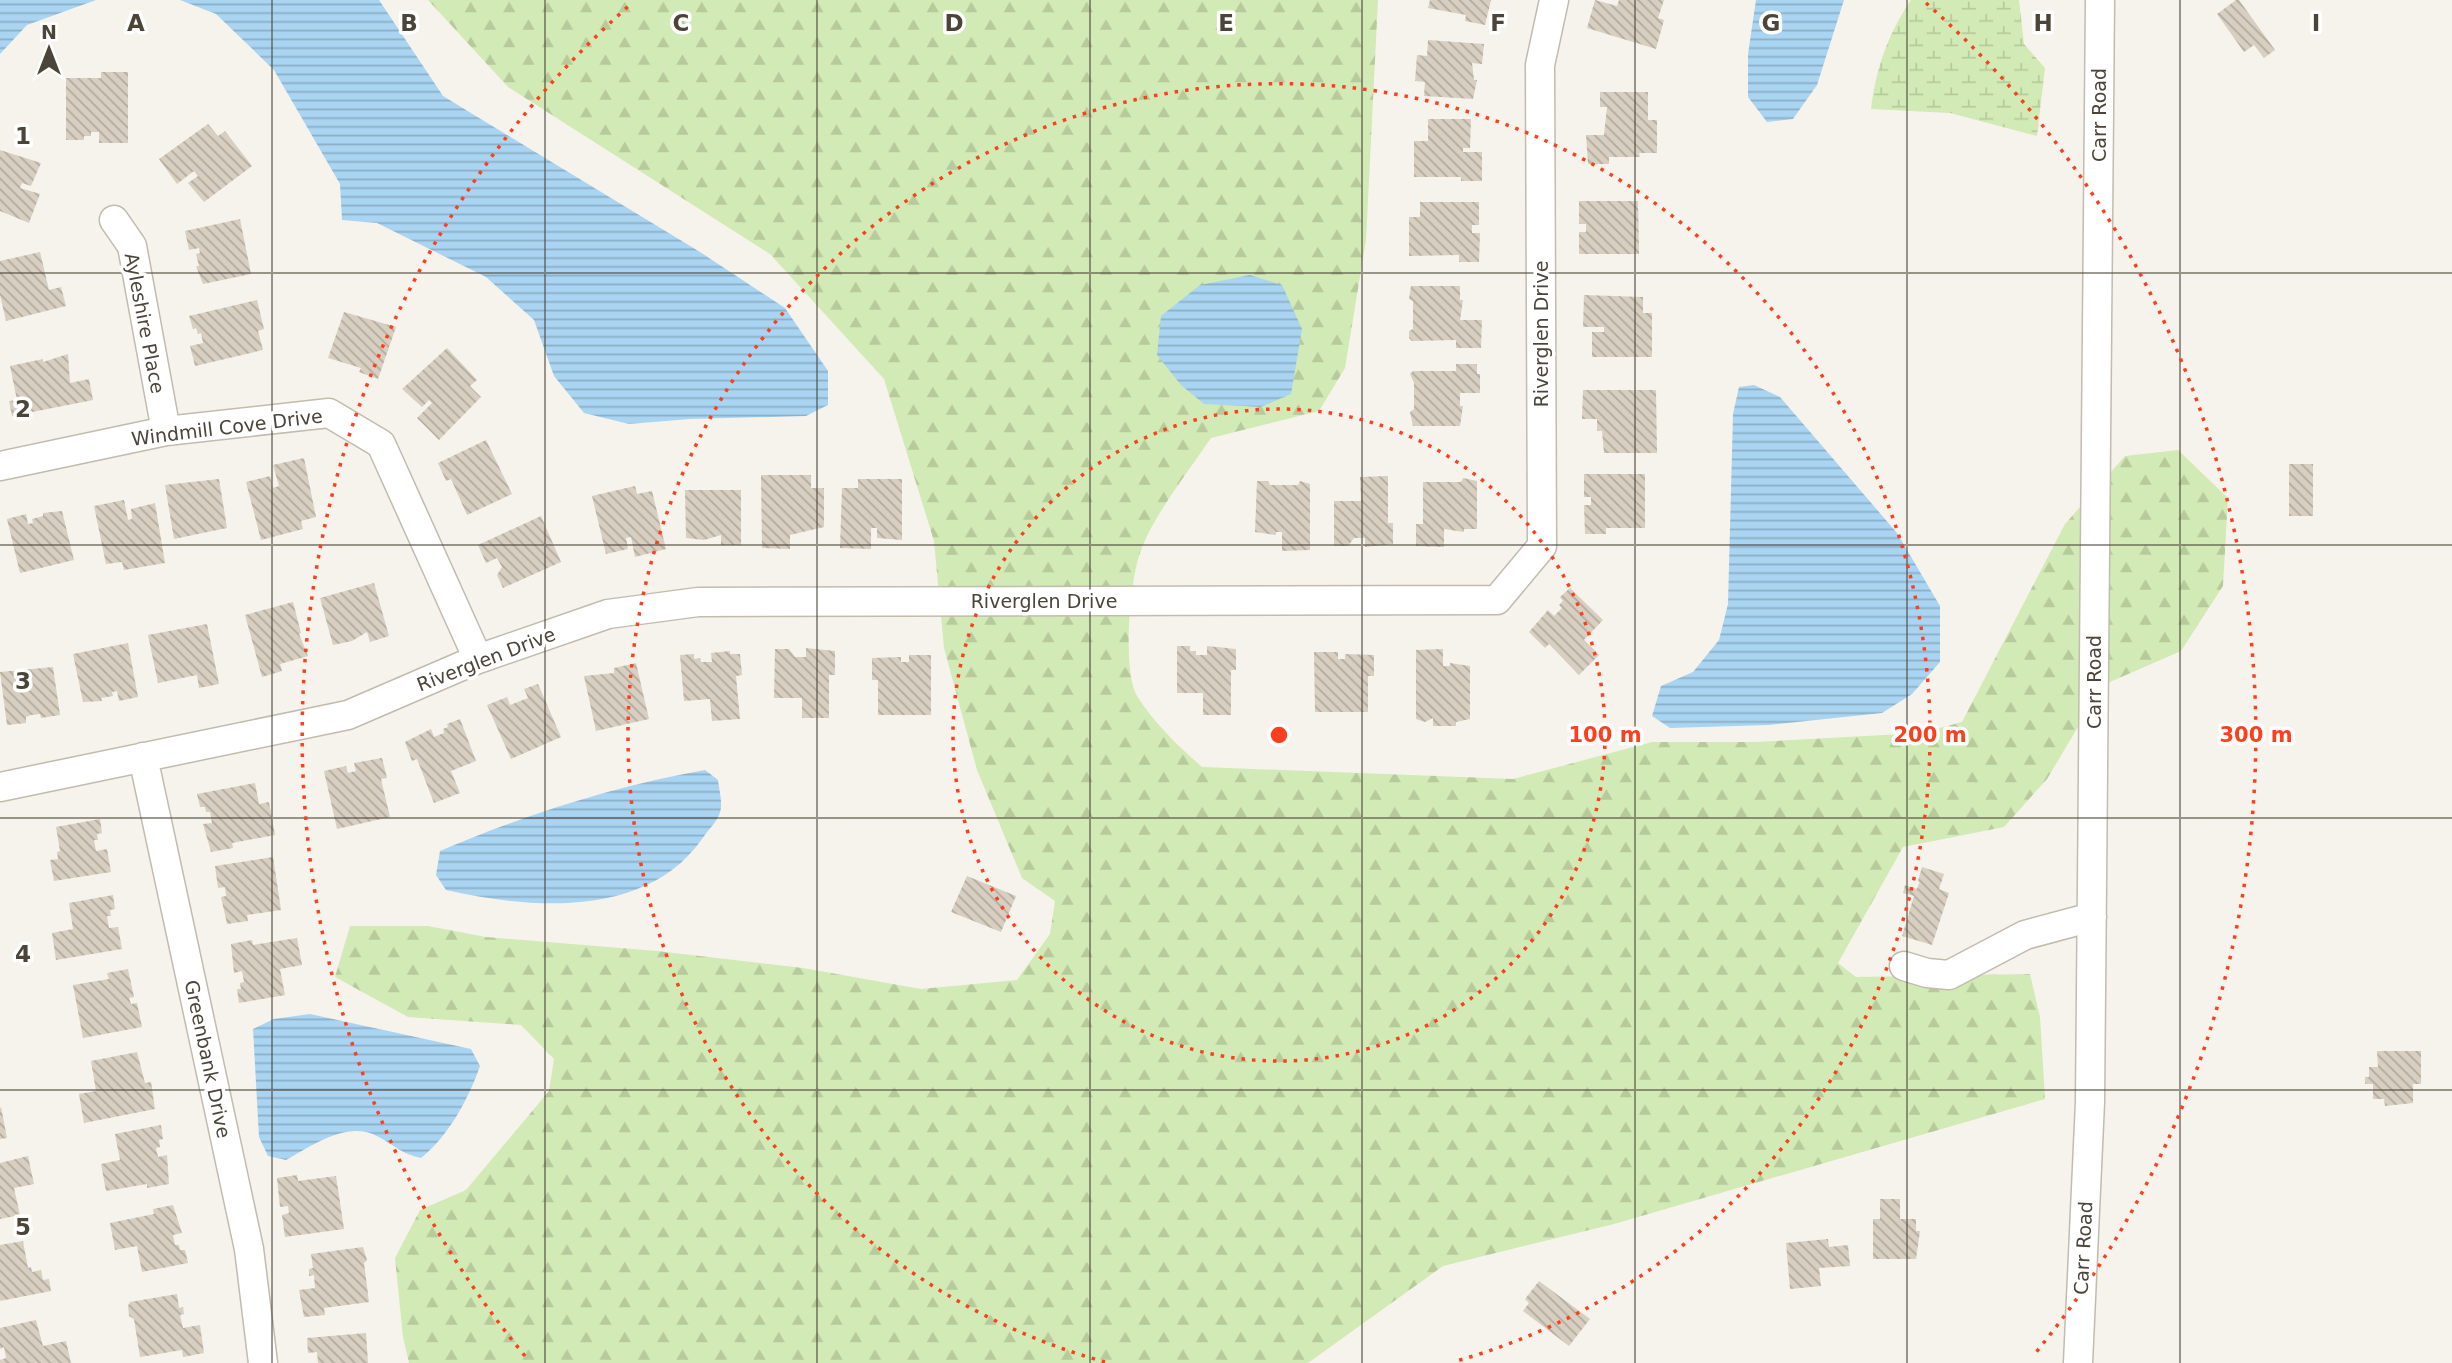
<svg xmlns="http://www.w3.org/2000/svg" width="2452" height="1363" font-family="'DejaVu Sans',sans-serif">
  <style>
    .forest { fill: url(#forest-firs) }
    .wetland { fill: url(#wetland-marsh) }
    .water { fill: url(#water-rules) }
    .building { fill: url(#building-back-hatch) }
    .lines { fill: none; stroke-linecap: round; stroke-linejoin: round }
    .minor-casing { stroke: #c2bbae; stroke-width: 31 }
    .minor { stroke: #fff; stroke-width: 28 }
    .grid { fill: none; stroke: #4b4439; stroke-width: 2; stroke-opacity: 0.55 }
    .ring { fill: none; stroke: #fc3f1d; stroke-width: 3.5; stroke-dasharray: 3.5 7 }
    .labels { text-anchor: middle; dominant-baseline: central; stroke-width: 7; stroke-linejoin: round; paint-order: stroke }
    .street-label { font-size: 19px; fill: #4b4439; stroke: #fff }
    .grid-label { font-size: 23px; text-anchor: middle; font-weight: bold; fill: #4b4439; stroke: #fff; stroke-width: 7; stroke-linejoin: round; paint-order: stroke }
    .centre { fill: #fc3f1d; stroke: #fff; stroke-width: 3.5 }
    .ring-label { font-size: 21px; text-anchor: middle; font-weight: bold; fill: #fc3f1d; stroke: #fff; stroke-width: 7; stroke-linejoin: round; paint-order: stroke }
  </style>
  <defs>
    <pattern id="forest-firs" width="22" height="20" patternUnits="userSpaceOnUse" patternTransform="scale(1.75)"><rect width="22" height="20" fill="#d2eab5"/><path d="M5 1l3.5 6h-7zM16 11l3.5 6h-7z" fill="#b6ca9c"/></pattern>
    <pattern id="wetland-marsh" width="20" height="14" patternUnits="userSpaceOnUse" patternTransform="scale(1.75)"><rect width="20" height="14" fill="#d2eab5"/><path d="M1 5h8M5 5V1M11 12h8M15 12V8" fill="none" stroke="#b6ca9c"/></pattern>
    <pattern id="water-rules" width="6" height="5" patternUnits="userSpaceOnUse" patternTransform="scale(1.75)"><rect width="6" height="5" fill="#a9d4f2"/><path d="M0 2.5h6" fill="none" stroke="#8caec5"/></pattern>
    <pattern id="building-back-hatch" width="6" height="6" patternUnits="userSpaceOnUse" patternTransform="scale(1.75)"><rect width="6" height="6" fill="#d8cfc1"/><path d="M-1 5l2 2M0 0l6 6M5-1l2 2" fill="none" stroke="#b1aa9e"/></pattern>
  </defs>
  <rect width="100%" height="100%" fill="#f6f3ec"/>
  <!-- forest -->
  <path class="forest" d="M 428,0 L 1378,0 L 1366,240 L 1345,368 L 1319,411 L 1211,438 C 1190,469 1151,519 1140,553 C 1130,580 1122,671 1137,696 C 1154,723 1178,746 1202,767 L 1513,779 L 1652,742 L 1755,742 L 1921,733 L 1962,722 L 2065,524 L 2125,456 L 2178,450 L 2228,498 L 2223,586 L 2181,651 L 2103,685 L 2047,779 L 2004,827 L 1903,847 L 1838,963 L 1856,977 L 2030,974 L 2040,1017 L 2045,1099 L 1614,1224 L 1443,1266 L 1308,1363 L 409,1363 L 403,1337 L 395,1258 L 420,1210 L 466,1190 L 549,1091 L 554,1059 L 521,1025 L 408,1017 L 335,977 L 350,926 L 428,926 L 486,937 L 657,951 L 803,968 L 921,989 L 1017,980 L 1050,934 L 1055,901 L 1022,878 L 977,770 L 944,648 L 934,541 L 884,379 L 770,254 L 508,87 Z"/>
  <!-- wetland -->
  <path class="wetland" d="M 1911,0 L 2019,0 L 2024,44 L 2045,68 L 2037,136 L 1950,113 L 1871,109 C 1876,68 1888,34 1911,0 Z"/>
  <!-- water -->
  <path class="water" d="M 0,0 L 96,0 L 27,25 L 0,54 Z
    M 180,0 L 379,0 L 443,96 L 700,252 L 785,308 L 828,371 L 828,405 L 806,416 L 690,419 L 629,424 L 584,413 L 554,376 L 534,320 L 486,277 L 377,223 L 342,220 L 340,184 L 274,70 L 216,14 Z
    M 1756,0 L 1844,0 L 1817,85 L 1793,119 L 1767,122 L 1748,97 L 1748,54 Z
    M 1250,275 L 1282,285 L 1302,329 L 1291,394 L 1261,407 L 1204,404 L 1181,385 L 1157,355 L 1161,316 L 1200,285 Z
    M 1754,385 L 1780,397 L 1897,533 L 1940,606 L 1940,662 L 1912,694 L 1882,713 L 1769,725 L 1670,728 L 1652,716 L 1661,686 L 1693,672 L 1719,640 L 1728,604 L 1733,414 L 1739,387 Z
    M 705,770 L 718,780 C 719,789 723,804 720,812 C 718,821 707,831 702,839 C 646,919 530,909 446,890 L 436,875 L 440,851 C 524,815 615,786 705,770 Z
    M 310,1014 L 471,1049 L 480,1066 C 469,1098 448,1137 421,1158 C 402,1154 394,1145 377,1136 C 348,1120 311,1146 286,1160 L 268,1156 L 259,1137 L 253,1029 L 274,1019 Z"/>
  <!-- building -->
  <path class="building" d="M 1430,0 L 1491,0 L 1485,25 L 1465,21 L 1466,15 L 1428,8 Z
    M 1595,0 L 1617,6 L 1619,0 L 1664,0 L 1658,18 L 1664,20 L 1656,49 L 1587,28 Z
    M 2236,0 L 2239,0 L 2275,50 L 2264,58 L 2254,45 L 2244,52 L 2217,14 Z
    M 1428,40 L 1484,44 L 1482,64 L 1472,63 L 1474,80 L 1477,80 L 1473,99 L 1424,96 L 1425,82 L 1415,81 L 1417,55 L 1427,56 Z
    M 101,72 L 128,72 L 128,143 L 99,143 L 99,132 L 91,132 L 91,136 L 84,136 L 84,140 L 66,140 L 66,78 L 101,78 Z
    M 1600,92 L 1648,92 L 1648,120 L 1657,120 L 1657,153 L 1639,153 L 1640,157 L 1609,157 L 1609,164 L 1588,164 L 1586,135 L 1604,135 L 1607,107 L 1600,107 Z
    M 1428,119 L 1471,119 L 1470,148 L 1463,148 L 1463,152 L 1482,152 L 1482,181 L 1461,181 L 1461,177 L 1414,177 L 1414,141 L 1428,141 Z
    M 208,124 L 218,136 L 225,131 L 252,166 L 204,202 L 188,183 L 198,176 L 194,171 L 177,184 L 159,159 Z
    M 0,150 L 41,163 L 31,186 L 22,183 L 20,188 L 40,194 L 29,223 L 0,211 Z
    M 1579,201 L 1638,201 L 1639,254 L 1579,254 L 1579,232 L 1586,232 L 1586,224 L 1579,224 Z
    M 1420,202 L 1479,202 L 1479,225 L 1472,225 L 1472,233 L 1480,233 L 1479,262 L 1459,262 L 1459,255 L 1409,256 L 1409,217 L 1420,217 Z
    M 240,219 L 251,274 L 203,284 L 196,266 L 199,266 L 196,254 L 200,253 L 199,248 L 189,250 L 185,231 Z
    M 40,252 L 49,290 L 61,287 L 66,306 L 6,321 L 0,295 L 0,261 Z
    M 1411,286 L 1460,286 L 1460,300 L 1463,300 L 1460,320 L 1482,320 L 1481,348 L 1456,348 L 1456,340 L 1412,341 L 1409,338 L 1409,331 L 1413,329 L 1413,301 L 1409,299 Z
    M 1584,295 L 1643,297 L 1643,313 L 1652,313 L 1652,357 L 1592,357 L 1592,332 L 1604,332 L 1604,327 L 1583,327 Z
    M 257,300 L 264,329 L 258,331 L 263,350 L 195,366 L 190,346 L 203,343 L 201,333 L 198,334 L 196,328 L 193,329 L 189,316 Z
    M 344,312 L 396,327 L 378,379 L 359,372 L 361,368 L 328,358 Z
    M 447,348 L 477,380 L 470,386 L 481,397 L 439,440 L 417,418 L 432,403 L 429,400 L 422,407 L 402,389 Z
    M 68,354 L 70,383 L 89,379 L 93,400 L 12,416 L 9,401 L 17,400 L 10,366 L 43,359 L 43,362 Z
    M 1456,364 L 1477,364 L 1477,374 L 1480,374 L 1480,393 L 1460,393 L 1460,406 L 1463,406 L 1460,426 L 1413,426 L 1410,412 L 1414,409 L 1414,383 L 1410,374 L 1413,371 L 1456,371 Z
    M 1583,390 L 1656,390 L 1657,453 L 1604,453 L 1602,431 L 1597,431 L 1597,419 L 1582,419 Z
    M 486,440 L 512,494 L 467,515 L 451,479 L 446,481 L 438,463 Z
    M 304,458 L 316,517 L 301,521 L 303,529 L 261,540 L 246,482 L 270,476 L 273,488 L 279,486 L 273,465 Z
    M 2289,464 L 2313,464 L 2313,516 L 2289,516 Z
    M 1584,474 L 1645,474 L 1645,528 L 1606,528 L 1606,534 L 1585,534 L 1584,505 L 1591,505 L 1591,497 L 1584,497 Z
    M 761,475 L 811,475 L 811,488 L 824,488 L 824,527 L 790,535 L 790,549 L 762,548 Z
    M 1388,476 L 1388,523 L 1393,523 L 1393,544 L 1365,547 L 1365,538 L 1354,538 L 1348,546 L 1334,546 L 1334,501 L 1361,501 L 1360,477 Z
    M 1463,478 L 1477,481 L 1477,529 L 1464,529 L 1464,532 L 1444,529 L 1444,547 L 1416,546 L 1416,524 L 1423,524 L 1423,482 L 1461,482 Z
    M 219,479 L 227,528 L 174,539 L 165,485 Z
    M 858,479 L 902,479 L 902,540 L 877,538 L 877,528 L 871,528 L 871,549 L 840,548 L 842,488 L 858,488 Z
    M 1257,481 L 1268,481 L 1270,485 L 1298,485 L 1300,481 L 1310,484 L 1310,550 L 1282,551 L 1282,532 L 1276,532 L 1276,535 L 1255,532 Z
    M 635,486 L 637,494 L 652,491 L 666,549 L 635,557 L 631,537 L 626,538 L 628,549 L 606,554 L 592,496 Z
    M 685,490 L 741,490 L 741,545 L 721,545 L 721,535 L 704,540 L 686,538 Z
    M 124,500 L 128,520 L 132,519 L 131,509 L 155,503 L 165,563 L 124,570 L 122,562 L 106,564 L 94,506 Z
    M 62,511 L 74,560 L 20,573 L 7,519 L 26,514 L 28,524 L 33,523 L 32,519 L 43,516 L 43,513 Z
    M 541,516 L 561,562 L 503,588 L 497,575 L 502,567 L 497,558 L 486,563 L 478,545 Z
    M 374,583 L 389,636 L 370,642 L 367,632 L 352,641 L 333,645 L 320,598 Z
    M 1570,588 L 1603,620 L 1584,640 L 1599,655 L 1579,675 L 1549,644 L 1545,648 L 1529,632 L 1548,610 L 1554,616 L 1562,608 L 1559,605 L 1563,601 L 1560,597 Z
    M 293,602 L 301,633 L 299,634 L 308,656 L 280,664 L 282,671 L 262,677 L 245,615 Z
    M 207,624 L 219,684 L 199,688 L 197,675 L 158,683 L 148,635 Z
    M 128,643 L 138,697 L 119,701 L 117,691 L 112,692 L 113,696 L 101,698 L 102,701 L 83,702 L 73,654 Z
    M 1177,646 L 1190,646 L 1190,651 L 1196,651 L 1196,655 L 1207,655 L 1207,646 L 1236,649 L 1236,670 L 1231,670 L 1231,715 L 1203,715 L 1203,693 L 1177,693 Z
    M 806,648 L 835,651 L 835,675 L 829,675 L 829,718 L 802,718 L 802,698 L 774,698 L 775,649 L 789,649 L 795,657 L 806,657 Z
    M 1443,649 L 1443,666 L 1450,666 L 1450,663 L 1470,666 L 1470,719 L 1456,722 L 1456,726 L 1433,726 L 1433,718 L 1425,722 L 1416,719 L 1416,650 Z
    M 730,651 L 730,654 L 740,654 L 742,675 L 736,676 L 740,719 L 712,721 L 710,699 L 684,701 L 680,655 L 694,654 L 694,659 L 700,658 L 701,662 L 712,662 L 711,653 Z
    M 1314,652 L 1338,652 L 1338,659 L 1345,659 L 1345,654 L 1374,655 L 1374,676 L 1368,676 L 1368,712 L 1315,712 Z
    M 909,655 L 931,655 L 931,715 L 878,715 L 878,680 L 872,680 L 872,658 L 901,657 L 901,662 L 909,662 Z
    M 636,663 L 649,719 L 596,731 L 584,676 L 614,673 L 614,668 Z
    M 53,667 L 60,715 L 41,718 L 40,714 L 31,715 L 26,717 L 26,723 L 7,725 L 0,672 Z
    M 538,684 L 561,737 L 511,759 L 487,705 L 507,697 L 510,705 L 528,698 L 524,689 Z
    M 460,719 L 476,761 L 451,771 L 460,793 L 434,803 L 417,759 L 412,761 L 405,742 L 431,729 L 434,737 L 444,733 L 443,729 L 448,727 L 447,724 Z
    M 382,758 L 387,778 L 381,779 L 390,817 L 337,829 L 324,771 L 346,766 L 348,773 L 356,771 L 354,763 Z
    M 255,783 L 259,804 L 269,802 L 275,835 L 232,843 L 233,848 L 211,852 L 203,824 L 212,823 L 210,812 L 206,812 L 205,807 L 200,807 L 197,794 Z
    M 100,819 L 102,833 L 97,834 L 98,840 L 94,840 L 96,851 L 107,849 L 111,872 L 54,881 L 50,860 L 58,859 L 57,852 L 60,851 L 56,827 Z
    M 273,857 L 281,910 L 247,915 L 248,921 L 227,924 L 221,897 L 226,896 L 225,887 L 218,888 L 215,866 Z
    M 1922,867 L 1944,874 L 1939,889 L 1949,893 L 1932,945 L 1902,936 L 1914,896 L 1903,893 L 1905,885 L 1917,889 L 1919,883 L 1921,884 L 1918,881 Z
    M 967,876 L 1016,896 L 1001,932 L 951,912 Z
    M 113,895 L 115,909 L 110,910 L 111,916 L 107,916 L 109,928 L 118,927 L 122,949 L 56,960 L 52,933 L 73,929 L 69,903 Z
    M 297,938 L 302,965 L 280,969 L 285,995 L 239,1003 L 237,989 L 241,989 L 240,983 L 244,982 L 242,971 L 234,973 L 231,944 L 252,940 L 253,945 Z
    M 128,969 L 134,997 L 129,998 L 131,1004 L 137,1003 L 142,1027 L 83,1038 L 73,985 L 109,979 L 107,973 Z
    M 2377,1051 L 2421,1051 L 2421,1084 L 2413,1084 L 2413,1103 L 2385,1106 L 2384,1099 L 2373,1099 L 2373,1084 L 2365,1084 L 2365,1077 L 2369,1077 L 2369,1067 L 2378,1067 Z
    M 137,1052 L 145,1083 L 151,1082 L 155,1109 L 84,1123 L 79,1094 L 96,1091 L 91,1061 Z
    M 1,1107 L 7,1138 L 0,1139 L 0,1108 Z
    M 161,1125 L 163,1139 L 159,1140 L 160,1147 L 156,1148 L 158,1157 L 167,1155 L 169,1184 L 147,1188 L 147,1184 L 106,1191 L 101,1164 L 120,1160 L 115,1134 Z
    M 28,1156 L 34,1184 L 14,1188 L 20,1215 L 0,1219 L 0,1163 Z
    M 297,1175 L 298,1181 L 336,1176 L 344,1229 L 285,1237 L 282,1215 L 289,1213 L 288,1206 L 280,1207 L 277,1178 Z
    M 1880,1199 L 1900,1199 L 1900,1219 L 1916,1219 L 1916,1231 L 1920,1231 L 1916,1259 L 1873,1259 L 1873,1219 L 1880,1219 Z
    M 173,1205 L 182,1233 L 173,1235 L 175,1245 L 179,1245 L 180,1250 L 185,1250 L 188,1263 L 142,1272 L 137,1246 L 115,1250 L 110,1223 L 154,1214 L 153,1209 Z
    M 1828,1239 L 1829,1247 L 1848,1245 L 1850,1266 L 1819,1268 L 1821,1286 L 1790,1289 L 1786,1243 Z
    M 23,1241 L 28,1268 L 31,1267 L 32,1272 L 41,1270 L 43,1280 L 49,1279 L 51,1291 L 0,1301 L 0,1245 Z
    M 363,1247 L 367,1260 L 364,1263 L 369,1302 L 324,1308 L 325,1315 L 304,1317 L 299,1290 L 315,1288 L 314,1275 L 309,1276 L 309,1269 L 313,1268 L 311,1254 Z
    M 1539,1281 L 1590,1319 L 1569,1346 L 1523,1311 L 1529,1303 L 1525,1299 Z
    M 177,1294 L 179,1308 L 183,1307 L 184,1314 L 180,1315 L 183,1328 L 200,1325 L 204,1353 L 183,1357 L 182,1350 L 140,1357 L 134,1319 L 129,1316 L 128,1306 L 130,1302 Z
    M 36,1320 L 43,1346 L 66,1341 L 71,1363 L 0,1363 L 0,1360 L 6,1358 L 4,1347 L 0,1349 L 0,1328 Z
    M 366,1333 L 368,1363 L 318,1363 L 317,1352 L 308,1353 L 307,1338 Z"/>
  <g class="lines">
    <defs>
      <path id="minor" d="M 114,220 L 132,246 L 166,431
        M 0,466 L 166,431 L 329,413 L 381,444 L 478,659
        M 143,757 L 249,1249 L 263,1363
        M 0,787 L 348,715 L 478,659 L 608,614 L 698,602 L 1497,600 L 1542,546 L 1540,65 L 1554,0
        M 1904,966 L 1927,973 L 1949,975 L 2025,935 L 2092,917
        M 2078,1363 L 2090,1102 L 2100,0"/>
    </defs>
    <!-- minor casing -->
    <use href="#minor" class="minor-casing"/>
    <!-- minor -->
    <use href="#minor" class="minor"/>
  </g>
  <!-- grid -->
  <path class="grid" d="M 272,0 L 272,1363M 545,0 L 545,1363M 817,0 L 817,1363M 1090,0 L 1090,1363M 1362,0 L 1362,1363M 1635,0 L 1635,1363M 1907,0 L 1907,1363M 2180,0 L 2180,1363M 0,273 L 2452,273M 0,545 L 2452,545M 0,818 L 2452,818M 0,1090 L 2452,1090"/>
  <!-- distance rings -->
  <g class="ring">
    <circle cx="1279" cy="735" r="326"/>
    <path d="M1105 1362A651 651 0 1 1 1453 1362"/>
    <path d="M525 1356A977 977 0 0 1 632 3M1926 3A977 977 0 0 1 2033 1356"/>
  </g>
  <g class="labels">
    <!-- street labels -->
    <g class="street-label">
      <text transform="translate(2099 115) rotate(-90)">Carr Road</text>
      <text transform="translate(145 323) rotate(79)">Ayleshire Place</text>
      <text transform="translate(1541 334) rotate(-90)">Riverglen Drive</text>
      <text transform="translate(227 427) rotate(-7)">Windmill Cove Drive</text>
      <text x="1044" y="601">Riverglen Drive</text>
      <text transform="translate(486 659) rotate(-21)">Riverglen Drive</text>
      <text transform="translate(2094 682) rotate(-90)">Carr Road</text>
      <text transform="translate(208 1059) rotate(78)">Greenbank Drive</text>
      <text transform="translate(2083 1248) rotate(-87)">Carr Road</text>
    </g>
  </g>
  <g class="grid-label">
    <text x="136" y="31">A</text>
    <text x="409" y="31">B</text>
    <text x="681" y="31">C</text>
    <text x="954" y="31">D</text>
    <text x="1226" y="31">E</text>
    <text x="1498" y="31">F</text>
    <text x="1771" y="31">G</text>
    <text x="2043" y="31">H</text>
    <text x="2316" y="31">I</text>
    <text x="23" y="144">1</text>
    <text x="23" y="417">2</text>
    <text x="23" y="689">3</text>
    <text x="23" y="962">4</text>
    <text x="23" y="1235">5</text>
  </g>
  <circle cx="1279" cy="735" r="10" class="centre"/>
  <g class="ring-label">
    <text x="1605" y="742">100 m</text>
    <text x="1930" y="742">200 m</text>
    <text x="2256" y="742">300 m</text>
  </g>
  <!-- north arrow -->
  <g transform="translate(49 49)" stroke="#ffffff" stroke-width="5" paint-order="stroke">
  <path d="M0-5L12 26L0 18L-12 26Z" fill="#4b4439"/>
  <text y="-10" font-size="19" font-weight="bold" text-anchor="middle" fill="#4b4439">N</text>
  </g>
</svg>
